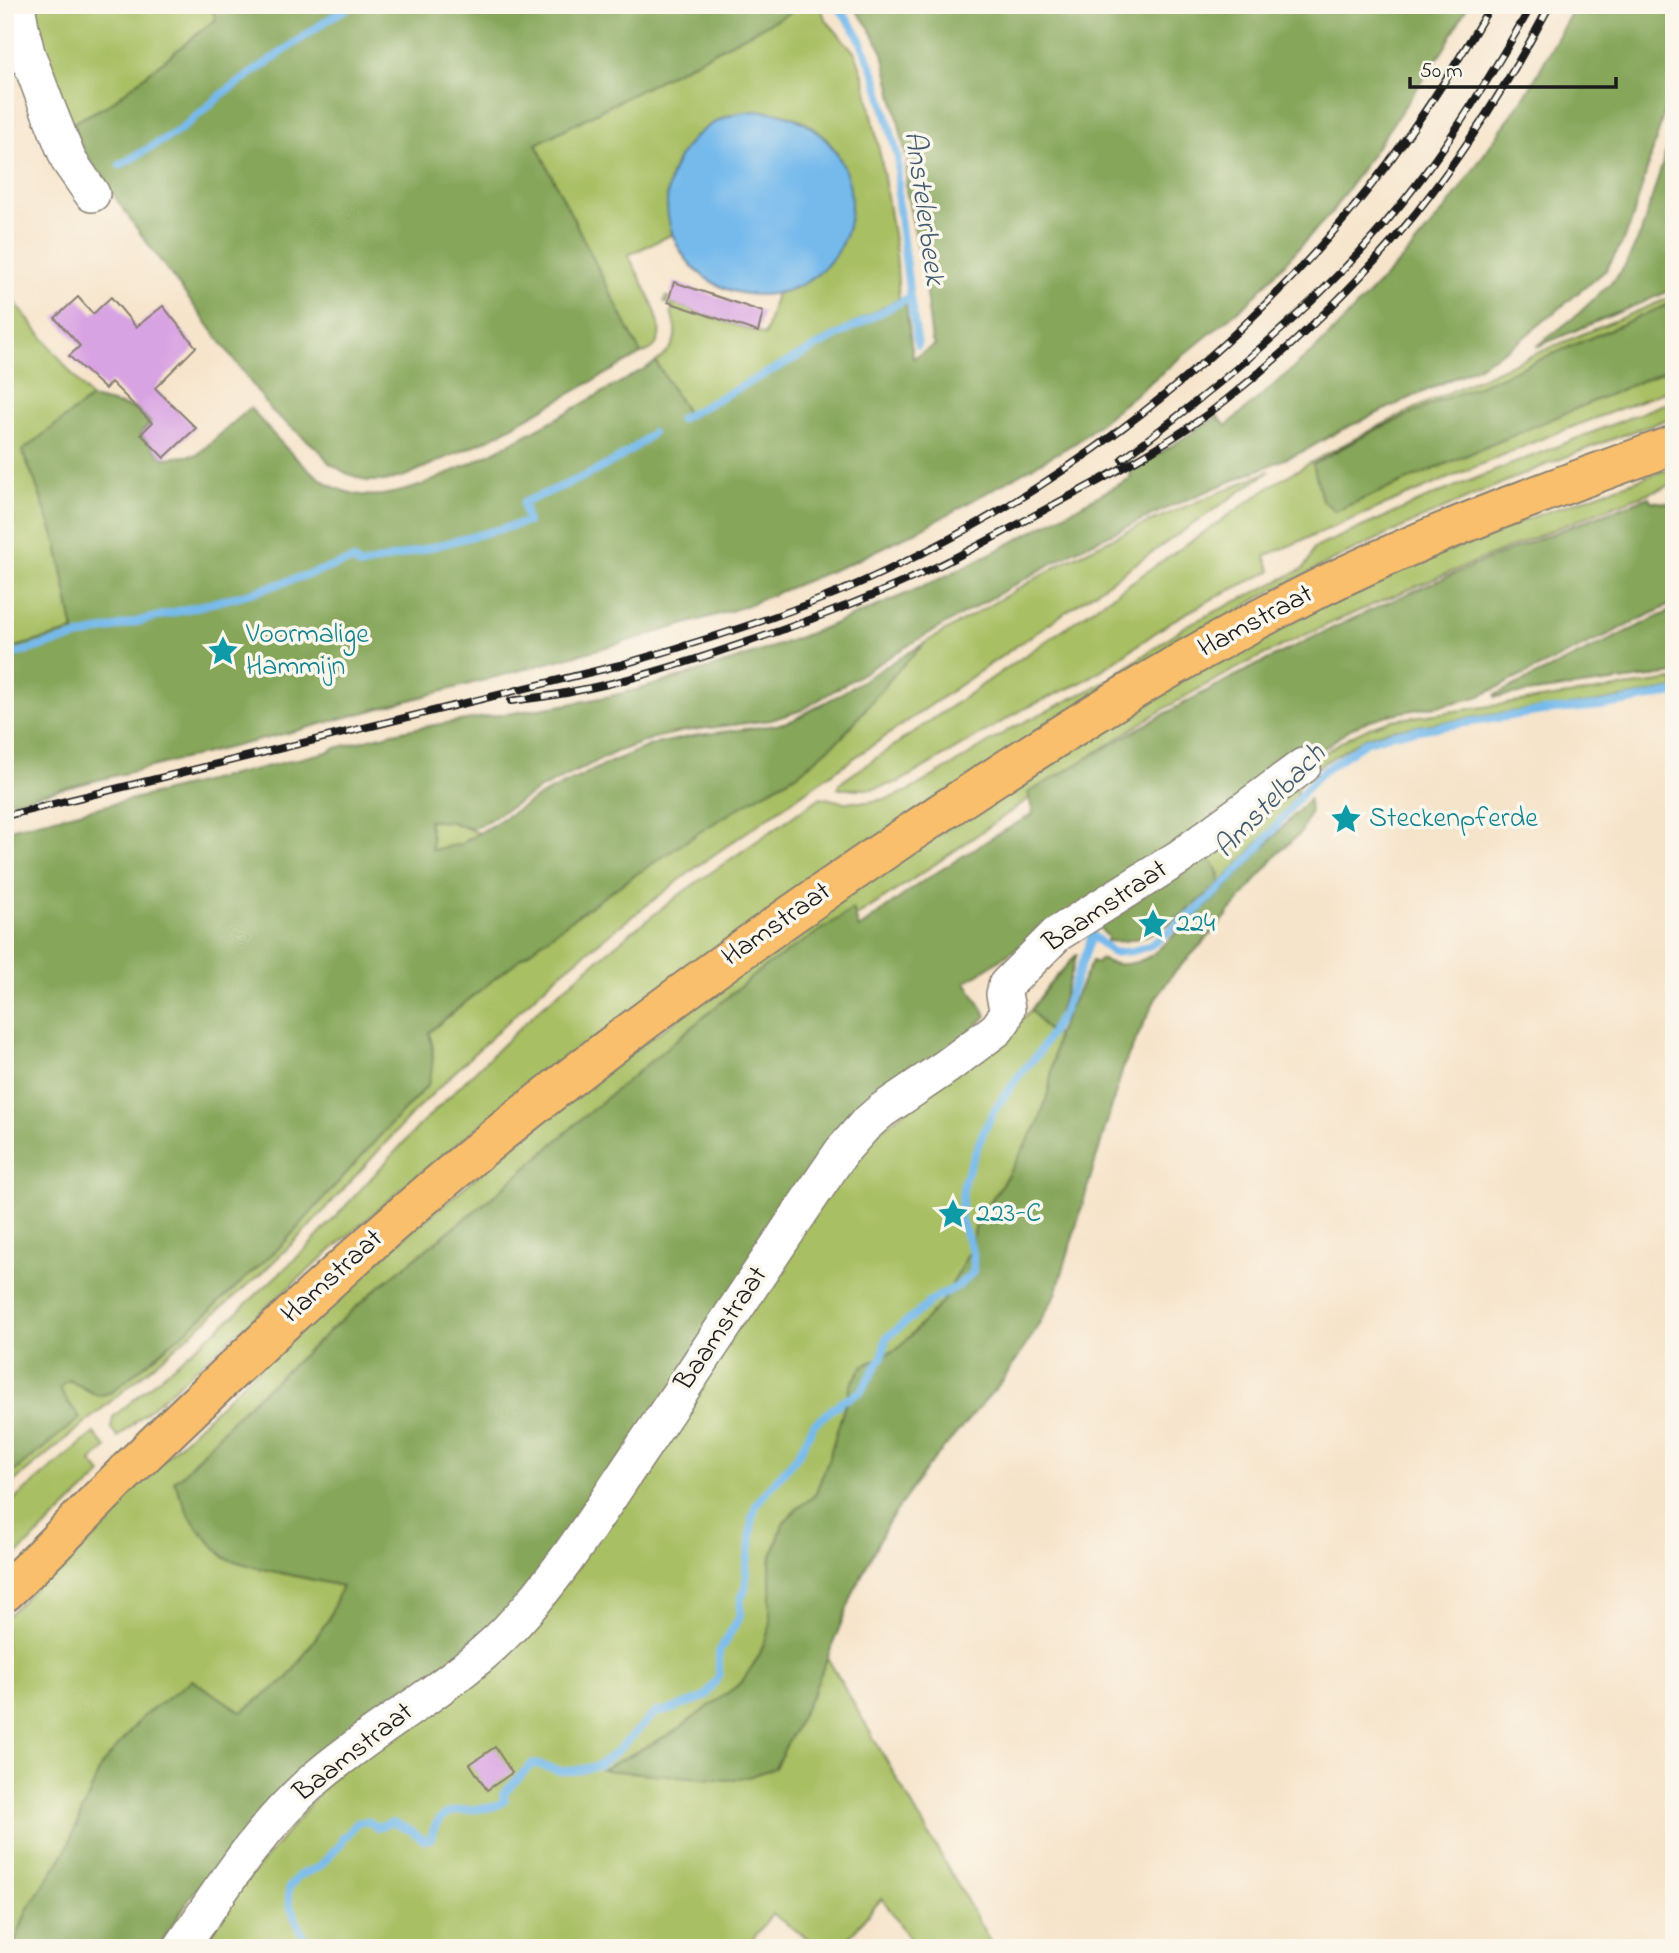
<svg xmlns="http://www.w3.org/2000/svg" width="1679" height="1953" font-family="'Indie Flower',sans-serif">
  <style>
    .green { fill: #a8bf64; stroke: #626e40; stroke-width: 2 }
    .forest { fill: #86a65a; stroke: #51613b; stroke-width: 2 }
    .water { fill: #76baec; stroke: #496b84; stroke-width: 2 }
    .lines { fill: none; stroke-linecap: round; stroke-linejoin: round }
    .stream { stroke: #76baec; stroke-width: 8 }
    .building { fill: #d8a3e2 }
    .minor-casing { stroke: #898073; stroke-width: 38 }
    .major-casing { stroke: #898073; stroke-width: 42 }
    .minor { stroke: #fff; stroke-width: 35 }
    .major { stroke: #f9bf6c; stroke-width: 38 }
    .rail-casing { stroke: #1c1c1c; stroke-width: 8 }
    .rail { stroke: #fbf7ec; stroke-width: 5; stroke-dasharray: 16; stroke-linecap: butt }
    .labels { text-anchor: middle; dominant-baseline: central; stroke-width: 7; stroke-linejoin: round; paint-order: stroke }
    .street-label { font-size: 28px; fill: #1c1c1c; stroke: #fbf7ec }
    .culture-label { font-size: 28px; fill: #0d838f; stroke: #fbf7ec; text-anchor: start }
    .water-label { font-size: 30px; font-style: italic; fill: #405b6f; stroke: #fbf7ec }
  </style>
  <rect width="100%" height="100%" fill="#fbf7ec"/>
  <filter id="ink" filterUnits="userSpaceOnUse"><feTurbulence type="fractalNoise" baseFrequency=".0143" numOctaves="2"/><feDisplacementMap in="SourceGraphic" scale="14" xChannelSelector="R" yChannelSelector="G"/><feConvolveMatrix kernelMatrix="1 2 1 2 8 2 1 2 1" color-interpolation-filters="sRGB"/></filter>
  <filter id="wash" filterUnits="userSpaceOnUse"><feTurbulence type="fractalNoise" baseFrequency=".00686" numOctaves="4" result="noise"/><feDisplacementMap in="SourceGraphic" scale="28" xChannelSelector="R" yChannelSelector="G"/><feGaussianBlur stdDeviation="1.57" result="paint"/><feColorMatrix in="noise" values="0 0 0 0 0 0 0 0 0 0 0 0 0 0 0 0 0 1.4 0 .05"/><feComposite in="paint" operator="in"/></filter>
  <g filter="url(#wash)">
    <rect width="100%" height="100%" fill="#f6e4ca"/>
    <!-- green -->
    <path class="green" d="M 28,5 L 210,5 L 216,19 L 110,104 L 67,126 Z
      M 808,5 L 819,5 L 826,20 L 856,54 L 865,81 L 881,159 L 896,253 L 899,299 L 687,413 L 656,362 C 670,351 679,341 674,323 C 672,315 670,313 673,306 L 664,302 L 666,297 L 676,300 L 675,304 L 765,335 L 776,293 C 881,271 871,119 767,112 C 750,111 729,113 715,123 C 706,129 699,138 691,145 C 688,148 683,152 680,156 C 665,178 664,210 673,234 L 628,255 C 638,275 666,320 658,341 C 655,349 648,351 641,354 L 535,144 L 795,10 Z
      M 5,290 L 91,398 L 22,451 L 35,481 L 57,544 L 74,631 L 5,650 Z
      M 1674,296 L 1674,302 L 1481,385 L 1444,399 L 1371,432 L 1331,453 L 1335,511 L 1674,367 L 1674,388 L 1541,439 L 1265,556 L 1271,571 L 1212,599 L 1172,621 L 1108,666 L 1082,682 L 1024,709 L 899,782 L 873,789 L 840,789 L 838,788 L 840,783 L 1277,482 C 1402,407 1539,352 1674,296 Z
      M 1674,400 L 1674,417 C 1530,466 1393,529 1258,598 L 550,1069 L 406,1185 L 118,1437 L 111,1429 L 113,1417 L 234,1315 L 307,1248 L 418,1127 L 538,1010 L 630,933 L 687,889 L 821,797 L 843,802 L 869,802 L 890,798 L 908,791 L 961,760 L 1010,729 L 1104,683 L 1187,625 L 1303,569 L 1309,560 L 1314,548 L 1444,491 Z
      M 1674,467 L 1674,484 C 1606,507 1536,537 1468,565 C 1370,605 1273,646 1181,699 C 1068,765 966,848 855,917 L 853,910 L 375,1290 L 238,1414 L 182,1475 L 174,1481 L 225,1558 L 258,1568 L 342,1586 L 328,1620 L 288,1678 L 242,1712 L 192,1680 L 82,1811 L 66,1851 L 27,1910 L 13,1948 L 5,1948 L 5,1618 L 139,1483 L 317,1312 L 570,1097 L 884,869 L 1198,669 L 1349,593 L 1423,561 L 1530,518 Z
      M 1270,471 L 702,863 L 604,938 L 553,979 L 465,1062 L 412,1114 L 308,1228 L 261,1274 L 127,1388 L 5,1489 L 5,1479 L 80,1418 C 73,1407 65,1400 59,1388 L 69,1379 L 98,1396 L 112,1392 L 203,1317 L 282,1245 L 384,1131 L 428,1085 L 433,1048 L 429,1032 L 499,975 L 564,925 L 626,881 L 706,828 L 765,792 L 798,774 L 842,737 L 898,670 L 926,642 L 1068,560 L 1130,530 Z
      M 1674,680 L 1674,689 L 1592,703 L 1518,711 L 1385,731 L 1365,738 L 1312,770 L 1308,765 C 1338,743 1355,730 1392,720 Z
      M 1298,785 L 1295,799 L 1268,832 L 1219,885 L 1220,874 L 1195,849 Z
      M 428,820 L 451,822 L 479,833 L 461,844 L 432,850 L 432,838 Z
      M 1031,1010 L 1049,1032 L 1057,1035 L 1049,1090 L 1039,1122 L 1009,1173 L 977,1222 L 969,1252 L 944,1300 L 899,1348 L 863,1366 L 815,1495 L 797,1509 L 784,1522 L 770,1562 L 770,1627 L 759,1656 L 741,1683 L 674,1732 L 603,1769 L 775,1765 L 813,1693 L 827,1657 L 994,1948 L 916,1948 L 882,1898 L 840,1948 L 822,1948 L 772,1914 L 746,1948 L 191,1948 L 845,1158 L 1017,1023 Z
      M 94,1433 L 106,1448 L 91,1462 L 102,1474 L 5,1566 L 5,1507 Z"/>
    <!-- forest -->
    <path class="forest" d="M 210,5 L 808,5 L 795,10 L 536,144 L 641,354 L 489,439 L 405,476 L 386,481 L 367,481 L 346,473 L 329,463 L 320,451 L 272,411 L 134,225 L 67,126 L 110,104 L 216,19 Z
      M 852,5 L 1468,5 L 1444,49 L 1331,213 L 1250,301 L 1077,442 L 925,527 L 853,562 L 740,608 L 614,645 L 288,733 L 5,803 L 5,650 L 74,631 L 57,544 L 35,481 L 22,451 L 91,398 L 138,409 L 151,423 L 140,434 L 164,458 L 197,455 L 250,408 C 272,433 309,478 341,490 C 357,496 376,497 393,493 C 421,488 447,474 473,462 C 536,432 595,396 656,362 L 687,413 L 680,417 L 682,421 L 899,304 L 905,302 L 906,306 L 913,358 L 935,345 L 932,341 L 923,271 L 906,190 L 907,160 L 883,53 L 869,27 Z
      M 1575,5 L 1674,5 L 1674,47 L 1665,110 L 1631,223 L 1622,243 L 1606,270 L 1517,343 L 1475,368 L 1343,429 L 1304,451 L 1174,505 L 1076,550 L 914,642 L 802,710 L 771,720 L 685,731 L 654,738 L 616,752 L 542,788 L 477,827 L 470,828 L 451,822 L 428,820 L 432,838 L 432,850 L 461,844 L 538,797 L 606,764 L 651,745 L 698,735 L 776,725 L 793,720 L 835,697 L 926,642 L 898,670 L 842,737 L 798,774 L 765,792 L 706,828 L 626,881 L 564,925 L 499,975 L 429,1032 C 434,1051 434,1066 428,1085 L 384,1131 L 282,1245 L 203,1317 L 112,1392 L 98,1396 L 69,1380 L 60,1388 C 65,1400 73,1407 80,1418 L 5,1479 L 5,1129 L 13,1095 L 5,1101 L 5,830 L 331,751 L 332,749 C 354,743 376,737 398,732 C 478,715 560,710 639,689 C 740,662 838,625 933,582 C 1000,551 1065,513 1131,478 L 1129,473 L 1218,416 L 1226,426 L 1320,345 L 1409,252 L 1450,203 L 1530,88 Z
      M 1674,126 L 1674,289 L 1536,347 L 1577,315 L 1616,278 L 1626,264 L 1641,233 Z
      M 1674,302 L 1674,367 L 1335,511 L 1322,500 L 1313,464 L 1371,432 L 1444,399 L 1481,385 Z
      M 1649,497 L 1651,501 L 1674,504 L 1674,603 L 1480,696 C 1437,710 1391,708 1350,729 L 1214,829 L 1082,906 L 966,982 L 987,1016 L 908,1086 L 505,1623 L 275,1797 L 192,1895 L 158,1948 L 13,1948 L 27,1910 L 66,1851 L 101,1766 L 143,1716 L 192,1680 L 242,1712 L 288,1678 L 328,1620 L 342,1586 L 258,1568 L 225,1558 L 199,1530 L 188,1513 L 174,1481 L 182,1475 L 238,1414 L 375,1290 L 491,1198 L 533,1162 L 580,1120 L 760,970 L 853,909 L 859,928 L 920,883 L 993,837 L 1033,814 L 1028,793 C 1103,749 1177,705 1255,666 C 1383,601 1515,546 1649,497 Z
      M 1674,609 L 1674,674 L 1495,697 L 1495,695 Z
      M 1309,799 L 1310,813 L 1300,834 L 1281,850 L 1215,930 L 1173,974 L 1156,998 L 1124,1065 L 1056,1294 L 1032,1336 L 1003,1380 L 928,1466 L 888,1523 L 855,1589 L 813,1693 L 775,1768 L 748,1777 L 727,1780 L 602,1770 L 674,1732 L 741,1683 L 759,1656 L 770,1627 L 770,1562 L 784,1522 L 797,1509 L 815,1495 L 827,1464 L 851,1384 L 863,1366 L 899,1348 L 944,1300 L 969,1252 L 977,1222 L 1009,1173 L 1039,1122 L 1049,1090 L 1057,1035 L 1092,961 L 1098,963 L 1100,959 C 1118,968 1135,965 1152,955 L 1221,893 Z
      M 1195,849 C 1210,860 1220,865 1219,885 C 1187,911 1152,946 1107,941 L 1108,937 L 1094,922 Z
      M 1077,954 L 1057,1019 L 1048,1031 L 1031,1010 L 1048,986 Z"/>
    <!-- water -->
    <path class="water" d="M667 203a92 92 0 1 1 184 0a92 92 0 1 1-184 0Z"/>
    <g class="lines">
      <!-- stream -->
      <path class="stream" d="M 837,5 L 857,33 L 876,77 L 898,158 L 898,201 L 910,297 L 918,345
        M 120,165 L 180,130 L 225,92 L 332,17 L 353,5
        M 680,419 L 910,297
        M 5,657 L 45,645 L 251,593 L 353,560 L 360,566 L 527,522 L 523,503 C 566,484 618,466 652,433
        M 1090,933 L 1113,953 L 1133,951 L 1151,945 L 1196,911 L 1223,886 L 1257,850 L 1308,786 L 1321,773 L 1365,742 L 1392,734 L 1543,711 L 1600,706 L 1674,693
        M 303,1948 L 307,1944 L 290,1906 L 288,1895 L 290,1887 L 298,1876 L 319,1867 L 341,1844 L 343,1836 L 346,1836 L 357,1823 L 367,1821 L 377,1827 L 392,1822 L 410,1830 L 424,1840 L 431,1839 C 432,1834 434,1827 437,1823 C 449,1801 486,1817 505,1800 L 503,1794 L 533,1763 L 560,1771 L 573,1771 L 597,1766 L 616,1752 L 655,1713 L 670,1710 L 705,1697 L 719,1676 L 719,1652 L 740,1616 L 741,1597 L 745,1590 L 747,1572 L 746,1570 L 750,1545 L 752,1518 L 757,1503 L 798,1455 L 814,1424 L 843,1400 L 850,1398 L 861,1391 L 882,1357 L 886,1338 L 922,1309 L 926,1307 L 928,1302 L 958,1286 L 973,1272 L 973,1253 L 960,1218 L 964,1181 L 983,1133 L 995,1109 L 1020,1074 L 1038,1054 L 1064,1011 L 1092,936"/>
    </g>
    <g id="blocks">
      <!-- building -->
      <path class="building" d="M 674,282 L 763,312 L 758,332 L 668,302 Z
        M 78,297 L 93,314 L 111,297 L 136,327 L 163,306 L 196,347 L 155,388 L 196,428 L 164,458 L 141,434 L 152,423 L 111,382 L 105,389 L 69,356 L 80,346 L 55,318 Z
        M 495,1747 L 512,1773 L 487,1790 L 470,1764 Z"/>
    </g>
  </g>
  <g filter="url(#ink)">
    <use href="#blocks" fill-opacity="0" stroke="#898073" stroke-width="2"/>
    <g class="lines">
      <defs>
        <path id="minor" d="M 17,5 L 21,27 L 27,53 L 47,106 L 69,161 L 92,194
          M 181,1948 C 222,1888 260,1827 315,1779 C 376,1726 450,1689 507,1631 C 557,1580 599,1512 639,1453 C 707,1353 773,1251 842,1151 L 865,1125 L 881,1111 L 946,1067 L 997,1029 L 1004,1019 L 1007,1009 L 1004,994 L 1006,985 L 1057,934 L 1180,857 L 1303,766"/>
        <path id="major" d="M 5,1592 C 48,1552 88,1509 129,1469 C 218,1383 307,1298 400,1217 C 552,1085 716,965 882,852 C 1024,756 1168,663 1321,587 C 1435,531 1554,488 1674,445"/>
      </defs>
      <!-- minor casing -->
      <use href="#minor" class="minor-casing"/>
      <!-- major casing -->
      <use href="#major" class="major-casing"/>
      <!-- minor -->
      <use href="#minor" class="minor"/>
      <!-- major -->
      <use href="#major" class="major"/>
      <defs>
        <path id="rail" d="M 1122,459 C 1221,384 1319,305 1397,209 C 1449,146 1491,75 1532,5
          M 511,701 C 532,698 554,696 575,691 C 629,681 680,665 732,647 C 802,624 871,598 938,566 C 975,548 1011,528 1048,508 C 1109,475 1171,444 1226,400 C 1293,347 1362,280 1416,213 C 1467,149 1511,78 1550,5
          M 5,816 L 620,665 C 710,639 801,611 886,571 C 1053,492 1203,379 1326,240 C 1389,169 1443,88 1491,5"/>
      </defs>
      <!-- rail casing -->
      <use href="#rail" class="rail-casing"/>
      <!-- rail -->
      <use href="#rail" class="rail"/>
    </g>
  </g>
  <!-- icons -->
  <defs>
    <symbol id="sight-bare" viewBox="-9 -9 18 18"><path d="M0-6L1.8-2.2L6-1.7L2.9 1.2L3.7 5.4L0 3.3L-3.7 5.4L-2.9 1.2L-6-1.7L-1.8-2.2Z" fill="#0f9aa8" stroke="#fbf7ec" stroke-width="2.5" paint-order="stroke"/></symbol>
  </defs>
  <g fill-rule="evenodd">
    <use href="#sight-bare" x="201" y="629" width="44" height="44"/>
    <use href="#sight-bare" x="1324" y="797" width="44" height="44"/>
    <use href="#sight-bare" x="1131" y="902" width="44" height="44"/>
    <use href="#sight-bare" x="931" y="1192" width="44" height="44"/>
  </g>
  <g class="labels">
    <!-- street labels -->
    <g class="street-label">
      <text transform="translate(1256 622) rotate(-28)">Hamstraat</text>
      <text transform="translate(1106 907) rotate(-34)">Baamstraat</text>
      <text transform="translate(777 925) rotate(-35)">Hamstraat</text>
      <text transform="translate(333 1277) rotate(-42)">Hamstraat</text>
      <text transform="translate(722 1329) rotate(-56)">Baamstraat</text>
      <text transform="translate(354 1753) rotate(-38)">Baamstraat</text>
    </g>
    <!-- culture labels -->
    <g class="culture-label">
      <text x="246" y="635">Voormalige<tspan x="246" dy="32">Hammijn</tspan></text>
      <text x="1369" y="819">Steckenpferde</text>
      <text x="1176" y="924">224</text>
      <text x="976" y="1214">223-C</text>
    </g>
    <!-- water labels -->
    <g class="water-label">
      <text transform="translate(923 208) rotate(82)">Anstelerbeek</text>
      <text transform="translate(1271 802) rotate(-46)">Amstelbach</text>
    </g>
  </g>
  <!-- margin -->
  <rect width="1679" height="1953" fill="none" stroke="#fbf7ec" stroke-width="28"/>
  <!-- scale -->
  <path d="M1410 77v10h206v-10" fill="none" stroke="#1c1c1c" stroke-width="3.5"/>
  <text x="1420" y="77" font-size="21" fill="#1c1c1c" stroke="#fbf7ec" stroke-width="5" paint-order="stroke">50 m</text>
</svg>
